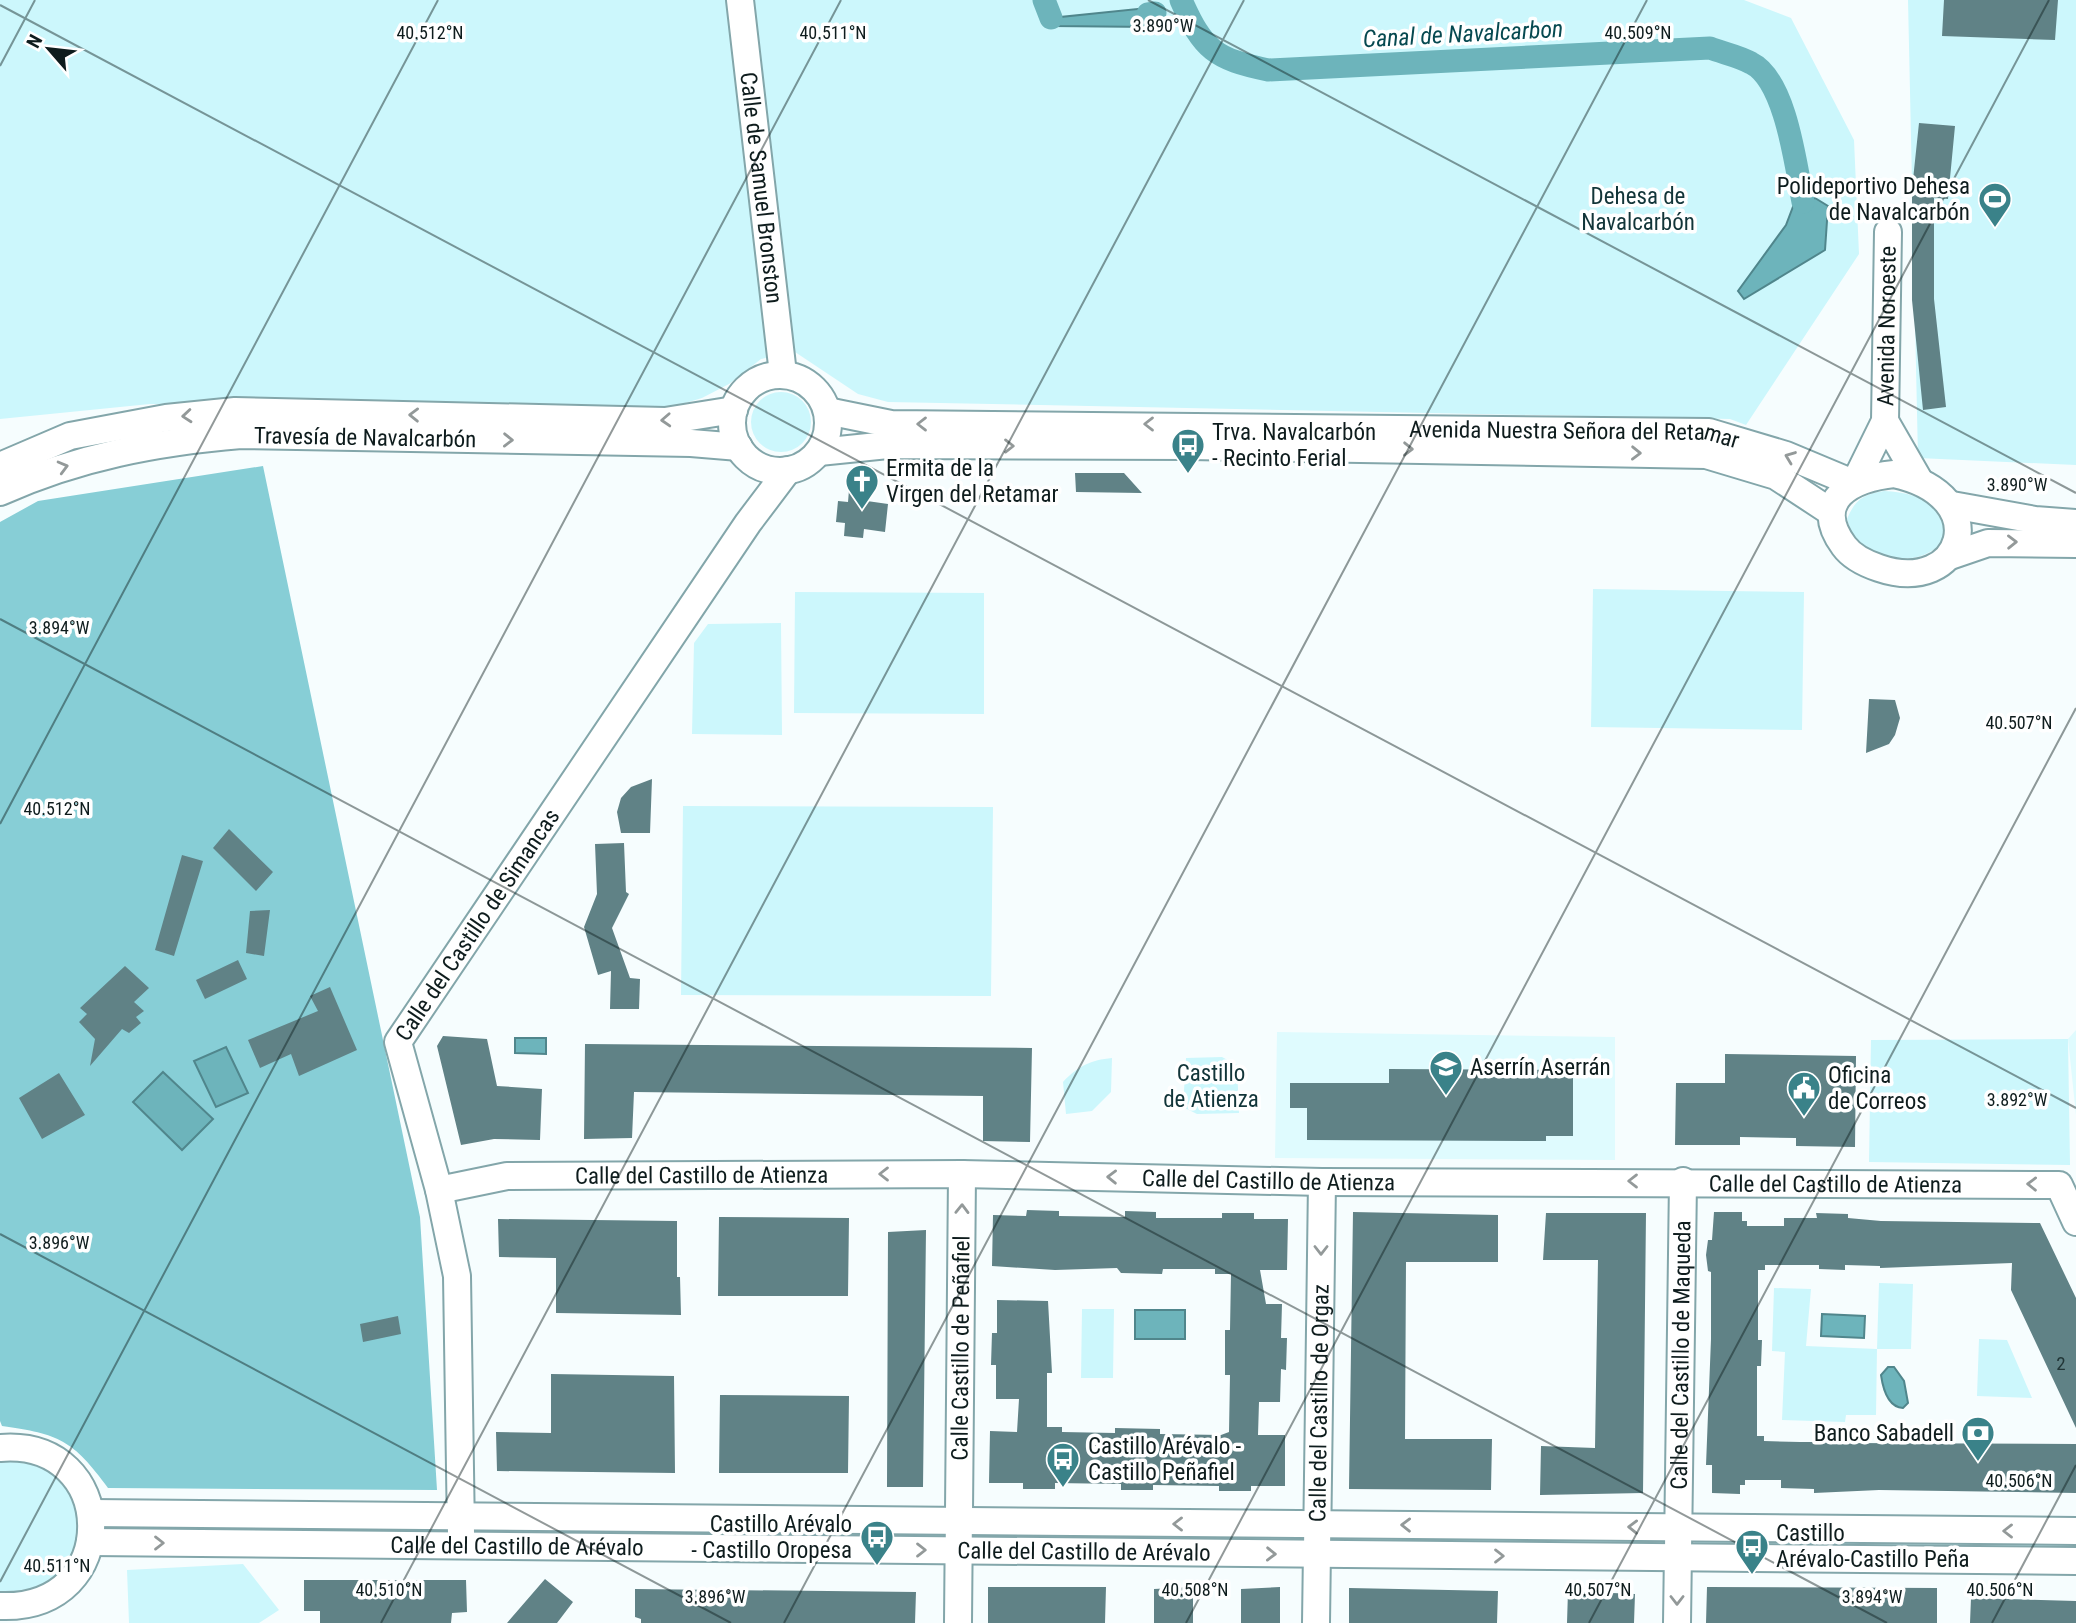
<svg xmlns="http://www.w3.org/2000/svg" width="2076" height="1623" font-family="'Roboto Condensed',sans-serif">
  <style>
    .built { fill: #dffbfe }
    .green { fill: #ccf7fc }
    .forest { fill: #87ced6 }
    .water { fill: #6db4bb; stroke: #50868c; stroke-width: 2 }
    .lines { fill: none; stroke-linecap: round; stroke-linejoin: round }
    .canal { stroke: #6db4bb; stroke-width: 23 }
    .building { fill: #608286 }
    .minor-casing { stroke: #83a6aa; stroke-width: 30 }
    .minor { stroke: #fff; stroke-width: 26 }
    .oneway { stroke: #939999 }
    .ticks { fill: none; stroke: #0e1c1d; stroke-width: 2; stroke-opacity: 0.45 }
    .labels { text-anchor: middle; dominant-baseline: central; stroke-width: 7; stroke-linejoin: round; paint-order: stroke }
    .number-label { font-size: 19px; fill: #223637 }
    .poi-label { font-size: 23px; fill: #0e1c1d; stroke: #fff; text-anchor: start }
    .street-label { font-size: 23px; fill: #0e1c1d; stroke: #fff }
    .park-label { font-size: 23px; fill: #123539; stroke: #fff }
    .water-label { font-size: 24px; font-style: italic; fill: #064950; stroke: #fff }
    .ticks-label { font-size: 18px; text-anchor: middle; fill: #0e1c1d; stroke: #fff; stroke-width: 7; stroke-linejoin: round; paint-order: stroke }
  </style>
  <rect width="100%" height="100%" fill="#f6fdfe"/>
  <!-- built -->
  <path class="built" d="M 2076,1030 L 2076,1115 L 2068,1039 Z
    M 1277,1032 L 1615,1037 L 1615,1160 L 1275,1158 Z"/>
  <!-- green -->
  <path class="green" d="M 0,0 L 1744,0 L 1791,18 L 1854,140 L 1859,254 L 1746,425 L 1730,419 L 888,402 L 858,394 L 795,352 L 761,359 L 729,384 L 702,398 L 672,407 L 150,404 L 0,419 Z
    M 1908,0 L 2076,0 L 2076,465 L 1918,458 Z
    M751 422a30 30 0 1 1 60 0a30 30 0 1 1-60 0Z
    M 1884,491 C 1906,492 1926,497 1943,513 L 1944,541 C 1917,569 1885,559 1854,542 L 1847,519 C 1855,500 1863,494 1884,491 Z
    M 1593,589 L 1804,592 L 1802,730 L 1591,727 Z
    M 795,592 L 984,593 L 984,714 L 794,713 Z
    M 781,623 L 782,735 L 692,734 L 694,643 L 708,624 Z
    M 683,806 L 993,807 L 991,996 L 681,995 Z
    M 2068,1039 L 2070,1165 L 1869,1162 L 1871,1040 Z
    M 1222,1057 L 1237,1065 L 1239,1113 L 1197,1114 L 1183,1107 L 1186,1058 Z
    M 1112,1058 L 1111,1092 L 1092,1111 L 1066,1114 L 1063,1082 C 1078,1066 1091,1060 1112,1058 Z
    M 1879,1283 L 1913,1284 L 1911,1349 L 1877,1349 L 1876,1415 L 1846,1415 L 1845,1422 L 1782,1420 L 1785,1352 L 1772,1351 L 1774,1288 L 1811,1289 L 1806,1346 L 1877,1349 Z
    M 1082,1309 L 1114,1309 L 1113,1378 L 1081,1378 Z
    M 1979,1339 L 2007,1340 L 2032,1398 L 1977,1396 Z
    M 0,1460 L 31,1461 L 57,1474 L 76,1499 L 81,1544 L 57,1583 L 0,1598 Z
    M 107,1524 L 438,1528 L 438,1538 L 107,1533 Z
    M 487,1528 L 944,1532 L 943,1541 L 486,1537 Z
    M 978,1532 L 1303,1535 L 1303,1544 L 978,1541 Z
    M 1336,1534 L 1663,1537 L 1663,1546 L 1335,1543 Z
    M 1695,1537 L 2076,1540 L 2076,1549 L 1695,1547 Z
    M 243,1564 L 279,1610 L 259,1623 L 129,1623 L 127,1570 Z"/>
  <!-- forest -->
  <path class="forest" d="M 263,466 L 420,1217 L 437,1490 L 108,1488 C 73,1440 59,1434 2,1426 L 0,1421 L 0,522 L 38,501 Z"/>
  <!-- water -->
  <path class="water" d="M 1147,8 L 1151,27 L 1052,26 L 1051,18 Z
    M 1815,198 L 1828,206 L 1825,250 L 1744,299 L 1738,291 L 1786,225 L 1794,204 Z
    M 515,1038 L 546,1038 L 546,1054 L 515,1053 Z
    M 226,1047 L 248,1093 L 216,1107 L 194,1061 Z
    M 163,1072 L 213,1119 L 182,1150 L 133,1102 Z
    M 1135,1310 L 1185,1310 L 1185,1339 L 1135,1339 Z
    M 1822,1314 L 1865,1316 L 1864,1338 L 1821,1336 Z
    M 1888,1367 L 1894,1367 L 1904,1381 L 1908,1403 L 1903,1408 C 1888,1407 1883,1389 1881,1375 Z"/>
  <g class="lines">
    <!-- canal -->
    <path class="canal" d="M 1044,0 L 1051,18
      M 1181,0 C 1203,50 1215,59 1268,70 L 1710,48 C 1723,53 1739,56 1751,63 C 1786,80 1796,167 1803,202
      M 1148,14 L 1155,13"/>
  </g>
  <!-- building -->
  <path class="building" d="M 1944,0 L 2058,0 L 2055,40 L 1942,36 Z
    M 1919,123 L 1955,126 L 1948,199 L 1934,198 L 1934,299 L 1946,407 L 1923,410 L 1912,300 L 1912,189 Z
    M 1075,473 L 1124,473 L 1142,493 L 1076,492 Z
    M 849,490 L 869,492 L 867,501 L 888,504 L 885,532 L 864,529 L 863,538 L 844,536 L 845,523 L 836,522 L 838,501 L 848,502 Z
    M 1869,699 L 1895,700 L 1900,718 L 1895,735 L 1889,744 L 1866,753 Z
    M 652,779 L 650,833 L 621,833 L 617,812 L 621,798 L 631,787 Z
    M 229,829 L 273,872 L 256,891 L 213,848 Z
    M 624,843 L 626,892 L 629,894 L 612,928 L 630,978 L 640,979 L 639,1009 L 610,1009 L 611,971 L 598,975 L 584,927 L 597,894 L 595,844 Z
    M 182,855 L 203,861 L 174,956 L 155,950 Z
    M 270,910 L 264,956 L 246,953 L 250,911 Z
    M 238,960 L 247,979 L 205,999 L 196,980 Z
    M 125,966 L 149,988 L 134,1002 L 144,1011 L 136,1017 L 141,1023 L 129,1033 L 122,1029 L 90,1066 L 95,1039 L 79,1022 L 87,1014 L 80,1008 Z
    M 330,987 L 357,1050 L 299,1076 L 291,1054 L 260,1068 L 248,1040 L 318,1011 L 310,996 Z
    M 443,1036 L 487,1039 L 497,1086 L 542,1089 L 540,1140 L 494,1139 L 461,1145 L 437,1046 Z
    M 585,1044 L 1032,1048 L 1030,1142 L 983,1141 L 983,1096 L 634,1092 L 632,1138 L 584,1139 Z
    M 1725,1054 L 1856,1056 L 1855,1147 L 1796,1146 L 1796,1138 L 1740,1137 L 1740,1145 L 1675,1145 L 1676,1083 L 1725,1083 Z
    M 1389,1069 L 1573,1070 L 1573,1136 L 1546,1136 L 1546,1141 L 1307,1140 L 1307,1108 L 1290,1108 L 1290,1083 L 1389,1083 Z
    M 59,1073 L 85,1115 L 42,1139 L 19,1098 Z
    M 1027,1210 L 1059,1211 L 1059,1216 L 1125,1217 L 1125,1211 L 1156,1212 L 1156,1218 L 1222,1218 L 1222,1213 L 1254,1213 L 1254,1219 L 1288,1219 L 1287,1270 L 1260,1270 L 1266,1304 L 1282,1304 L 1281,1338 L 1287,1338 L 1286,1370 L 1281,1369 L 1280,1402 L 1259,1402 L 1258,1435 L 1285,1435 L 1285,1486 L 1251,1486 L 1251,1491 L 1219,1491 L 1219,1486 L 1153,1485 L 1153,1490 L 1121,1490 L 1121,1484 L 1055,1483 L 1055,1489 L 1023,1489 L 1023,1483 L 989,1483 L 990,1431 L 1017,1432 L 1019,1399 L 996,1399 L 996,1365 L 991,1365 L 992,1333 L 997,1333 L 997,1300 L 1048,1301 L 1052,1373 L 1047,1373 L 1047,1427 L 1062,1427 L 1062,1432 L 1115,1433 L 1115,1428 L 1160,1429 L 1160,1434 L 1221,1435 L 1229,1432 L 1230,1375 L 1225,1375 L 1225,1330 L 1230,1330 L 1231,1274 L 1215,1274 L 1215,1269 L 1163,1269 L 1162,1274 L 1121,1273 L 1117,1268 L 1055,1270 L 992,1266 L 993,1215 L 1026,1216 Z
    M 1353,1212 L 1498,1215 L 1498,1262 L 1406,1262 L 1405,1439 L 1492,1439 L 1491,1490 L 1349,1489 Z
    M 1714,1212 L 1742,1212 L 1742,1221 L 1747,1221 L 1747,1226 L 1784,1226 L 1784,1218 L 1817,1218 L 1816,1213 L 1848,1214 L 1848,1218 L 1881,1221 L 2040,1223 L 2076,1298 L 2076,1428 L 2011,1290 L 2012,1263 L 1880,1268 L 1880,1266 L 1845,1265 L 1845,1270 L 1819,1269 L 1819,1265 L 1765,1265 L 1765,1270 L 1758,1270 L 1758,1340 L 1762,1340 L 1761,1366 L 1757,1366 L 1757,1436 L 1764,1436 L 1764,1441 L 1800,1442 L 1817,1442 L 1817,1438 L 1844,1438 L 1843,1443 L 2076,1444 L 2076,1493 L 1879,1490 L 1814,1493 L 1814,1489 L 1781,1488 L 1781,1480 L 1745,1480 L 1745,1485 L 1740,1485 L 1740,1494 L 1712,1493 L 1712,1465 L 1706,1465 L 1711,1339 L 1711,1272 L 1708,1271 L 1706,1255 L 1708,1240 L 1712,1240 Z
    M 1546,1213 L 1646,1213 L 1643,1493 L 1540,1495 L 1541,1446 L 1595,1448 L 1598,1260 L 1543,1260 Z
    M 719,1217 L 849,1218 L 848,1296 L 718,1296 Z
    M 498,1219 L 677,1221 L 677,1277 L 680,1277 L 681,1315 L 556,1313 L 556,1258 L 499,1257 Z
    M 926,1230 L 923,1487 L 887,1487 L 888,1232 Z
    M 398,1316 L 401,1334 L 363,1342 L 360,1324 Z
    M 551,1374 L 674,1376 L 675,1473 L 497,1471 L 496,1432 L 551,1433 Z
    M 720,1395 L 849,1396 L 848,1473 L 719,1473 Z
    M 545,1579 L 573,1602 L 557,1623 L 507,1623 Z
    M 304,1580 L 466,1580 L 467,1612 L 452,1613 L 451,1623 L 320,1623 L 320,1611 L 304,1611 Z
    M 988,1587 L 1106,1587 L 1105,1623 L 988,1623 Z
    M 1193,1587 L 1193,1623 L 1154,1623 L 1154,1589 Z
    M 1280,1587 L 1280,1623 L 1241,1623 L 1241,1589 Z
    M 1707,1587 L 1937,1588 L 1937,1623 L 1706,1623 Z
    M 1349,1588 L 1498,1591 L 1497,1623 L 1349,1623 Z
    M 635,1589 L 916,1592 L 915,1623 L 641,1623 L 641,1619 L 635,1617 Z
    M 1568,1591 L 1635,1594 L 1634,1623 L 1567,1623 Z
    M 1971,1598 L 2076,1601 L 2076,1623 L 1970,1623 Z"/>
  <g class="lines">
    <defs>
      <g id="minor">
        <path id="s1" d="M 740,0 L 783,374"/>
        <circle cx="780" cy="423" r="48"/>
        <path id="s2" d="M 827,411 L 891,424 L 1709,432 L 1786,455 L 1853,483"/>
        <path d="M 1885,421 L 1919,480"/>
        <path d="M 819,452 L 888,445 L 1190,446 L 1706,455 L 1776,476 L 1831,512"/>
        <path d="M 0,466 L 70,436 L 166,418 L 235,411 L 665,421 L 734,410"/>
        <path d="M 1894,474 C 1997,496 1963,597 1879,568 C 1867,564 1852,557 1844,546 C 1810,500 1852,478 1894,474 Z"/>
        <path id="s3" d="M 1855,482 L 1885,421 L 1888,232"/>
        <path id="s4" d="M 0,492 C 77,457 157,442 241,435 L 691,443 L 739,447"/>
        <path d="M 1952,505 L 2035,520 L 2076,523"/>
        <path d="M 1950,556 L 1988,543 L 2076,544"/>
        <path id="s5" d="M 439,1190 L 507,1176 L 962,1174 L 1322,1182 L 2059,1185 L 2076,1222"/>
        <path d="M 0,1448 C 119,1438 124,1611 0,1606"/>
        <path d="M 91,1513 L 2076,1531"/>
        <path id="s6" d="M 461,1533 L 457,1276 L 439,1190 L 398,1042 L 748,523 L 788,470"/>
        <path id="s7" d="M 90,1542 L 2076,1561"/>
        <path id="s8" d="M 958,1623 L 962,1174"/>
        <path id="s9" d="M 1316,1623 L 1322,1182"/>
        <path id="s10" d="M 1677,1623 L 1683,1181"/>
      </g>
    </defs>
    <!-- minor casing -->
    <use href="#minor" class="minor-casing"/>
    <!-- minor -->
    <use href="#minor" class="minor"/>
  </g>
  <!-- one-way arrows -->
  <defs><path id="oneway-chevron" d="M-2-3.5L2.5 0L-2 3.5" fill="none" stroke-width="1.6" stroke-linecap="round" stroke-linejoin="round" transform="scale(1.75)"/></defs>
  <g class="oneway">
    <use href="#oneway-chevron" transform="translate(414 415) rotate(-179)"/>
    <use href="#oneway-chevron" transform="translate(187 416) rotate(175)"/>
    <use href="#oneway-chevron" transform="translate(666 420) rotate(177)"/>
    <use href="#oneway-chevron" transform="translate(922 424) rotate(-180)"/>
    <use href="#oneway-chevron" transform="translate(1149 424) rotate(-180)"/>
    <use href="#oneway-chevron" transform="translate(508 440) rotate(1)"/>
    <use href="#oneway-chevron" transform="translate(1009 446)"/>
    <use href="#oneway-chevron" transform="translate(1408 449) rotate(1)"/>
    <use href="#oneway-chevron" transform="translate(1636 453) rotate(1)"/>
    <use href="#oneway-chevron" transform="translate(1790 457) rotate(-159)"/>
    <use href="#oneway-chevron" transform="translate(63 467) rotate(-15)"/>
    <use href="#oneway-chevron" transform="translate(2012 542) rotate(-1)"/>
    <use href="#oneway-chevron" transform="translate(884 1174) rotate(180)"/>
    <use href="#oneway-chevron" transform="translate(1112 1177) rotate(-179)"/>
    <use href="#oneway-chevron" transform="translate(1633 1181) rotate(180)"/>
    <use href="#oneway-chevron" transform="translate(2032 1184) rotate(-179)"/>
    <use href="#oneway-chevron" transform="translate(962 1209) rotate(-89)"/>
    <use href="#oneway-chevron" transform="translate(1321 1250) rotate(90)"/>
    <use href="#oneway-chevron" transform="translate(1178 1524) rotate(-180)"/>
    <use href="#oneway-chevron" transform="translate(1406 1525) rotate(-179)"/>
    <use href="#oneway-chevron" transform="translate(1633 1527) rotate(-179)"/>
    <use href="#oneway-chevron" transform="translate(2008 1531) rotate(-180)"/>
    <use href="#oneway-chevron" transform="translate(159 1543)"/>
    <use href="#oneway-chevron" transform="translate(921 1550)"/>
    <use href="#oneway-chevron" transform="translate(1271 1554) rotate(1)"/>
    <use href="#oneway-chevron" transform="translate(1499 1556)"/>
    <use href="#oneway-chevron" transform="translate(1677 1600) rotate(90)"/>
  </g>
  <!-- ticks -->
  <path class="ticks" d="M 1148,0 L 2076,493M 0,5 L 2076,1108M 0,66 L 35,0M 0,619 L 1887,1623M 0,824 L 438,0M 0,1234 L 731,1623M 0,1582 L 841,0M 381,1623 L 1244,0M 784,1623 L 1647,0M 1186,1623 L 2049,0M 1589,1623 L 2076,708M 1992,1623 L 2076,1465"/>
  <!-- icons -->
  <defs>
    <symbol id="stadium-pin" viewBox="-11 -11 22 30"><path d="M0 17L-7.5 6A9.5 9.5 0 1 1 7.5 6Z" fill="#3a8289" stroke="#fff"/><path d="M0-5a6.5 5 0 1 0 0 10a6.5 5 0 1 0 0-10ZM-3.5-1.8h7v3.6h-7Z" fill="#fff"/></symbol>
    <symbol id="bus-pin" viewBox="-11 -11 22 30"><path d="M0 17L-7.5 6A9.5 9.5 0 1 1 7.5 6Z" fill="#3a8289" stroke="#fff"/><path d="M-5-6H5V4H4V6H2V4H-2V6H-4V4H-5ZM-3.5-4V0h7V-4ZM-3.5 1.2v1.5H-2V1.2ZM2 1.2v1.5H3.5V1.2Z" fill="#fff"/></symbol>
    <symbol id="church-pin" viewBox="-11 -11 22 30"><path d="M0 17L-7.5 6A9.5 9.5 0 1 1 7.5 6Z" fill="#3a8289" stroke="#fff"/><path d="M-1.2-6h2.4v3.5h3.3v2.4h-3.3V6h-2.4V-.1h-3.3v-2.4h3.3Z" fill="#fff"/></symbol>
    <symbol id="school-pin" viewBox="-11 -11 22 30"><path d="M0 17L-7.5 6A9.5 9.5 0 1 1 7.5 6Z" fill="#3a8289" stroke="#fff"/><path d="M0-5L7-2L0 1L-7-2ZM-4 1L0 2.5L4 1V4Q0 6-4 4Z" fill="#fff"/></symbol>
    <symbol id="civic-pin" viewBox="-11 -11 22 30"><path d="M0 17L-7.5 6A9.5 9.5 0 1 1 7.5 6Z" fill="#3a8289" stroke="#fff"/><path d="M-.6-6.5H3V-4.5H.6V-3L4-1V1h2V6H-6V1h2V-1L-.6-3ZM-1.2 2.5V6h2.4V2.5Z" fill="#fff"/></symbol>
    <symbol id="bank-pin" viewBox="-11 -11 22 30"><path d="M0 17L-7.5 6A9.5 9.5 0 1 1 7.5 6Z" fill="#3a8289" stroke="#fff"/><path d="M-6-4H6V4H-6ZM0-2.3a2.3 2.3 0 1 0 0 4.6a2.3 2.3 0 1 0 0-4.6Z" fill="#fff"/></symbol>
  </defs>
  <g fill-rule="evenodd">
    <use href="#stadium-pin" x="1976" y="180" width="38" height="52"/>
    <use href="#bus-pin" x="1169" y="426" width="38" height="52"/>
    <use href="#church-pin" x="843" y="462" width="38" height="52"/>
    <use href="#school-pin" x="1427" y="1048" width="38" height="52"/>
    <use href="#civic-pin" x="1785" y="1069" width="38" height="52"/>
    <use href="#bank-pin" x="1959" y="1414" width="38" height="52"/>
    <use href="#bus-pin" x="1044" y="1440" width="38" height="52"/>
    <use href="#bus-pin" x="858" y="1518" width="38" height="52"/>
    <use href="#bus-pin" x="1733" y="1527" width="38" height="52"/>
  </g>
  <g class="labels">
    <!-- number labels -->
    <g class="number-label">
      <text x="2061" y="1363">2</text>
    </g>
    <!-- poi labels -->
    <g class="poi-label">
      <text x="1970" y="186" text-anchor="end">Polideportivo Dehesa<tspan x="1970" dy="26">de Navalcarbón</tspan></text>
      <text x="1212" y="432">Trva. Navalcarbón<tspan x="1212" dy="26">- Recinto Ferial</tspan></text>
      <text x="886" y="468">Ermita de la<tspan x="886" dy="26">Virgen del Retamar</tspan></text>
      <text x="1470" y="1067">Aserrín Aserrán</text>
      <text x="1828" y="1075">Oficina<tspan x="1828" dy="26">de Correos</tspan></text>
      <text x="1954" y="1433" text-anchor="end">Banco Sabadell</text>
      <text x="1088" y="1446">Castillo Arévalo -<tspan x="1088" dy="26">Castillo Peñafiel</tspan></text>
      <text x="852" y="1524" text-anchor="end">Castillo Arévalo<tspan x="852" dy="26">- Castillo Oropesa</tspan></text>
      <text x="1776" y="1533">Castillo<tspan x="1776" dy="26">Arévalo-Castillo Peña</tspan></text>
    </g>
    <!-- street labels -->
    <g class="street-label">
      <text stroke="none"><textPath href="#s1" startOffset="189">Calle de Samuel Bronston</textPath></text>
      <text stroke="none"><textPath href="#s3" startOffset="163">Avenida Noroeste</textPath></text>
      <text stroke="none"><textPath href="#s2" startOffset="749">Avenida Nuestra Señora del Retamar</textPath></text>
      <text stroke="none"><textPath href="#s4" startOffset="373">Travesía de Navalcarbón</textPath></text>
      <text stroke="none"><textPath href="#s6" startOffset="640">Calle del Castillo de Simancas</textPath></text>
      <text stroke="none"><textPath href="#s5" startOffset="264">Calle del Castillo de Atienza</textPath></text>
      <text stroke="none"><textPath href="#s5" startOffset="831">Calle del Castillo de Atienza</textPath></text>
      <text stroke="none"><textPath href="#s5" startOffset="1398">Calle del Castillo de Atienza</textPath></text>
      <text stroke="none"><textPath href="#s8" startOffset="275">Calle Castillo de Peñafiel</textPath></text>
      <text stroke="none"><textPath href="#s10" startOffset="268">Calle del Castillo de Maqueda</textPath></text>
      <text stroke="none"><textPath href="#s9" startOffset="220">Calle del Castillo de Orgaz</textPath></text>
      <text stroke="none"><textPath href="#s7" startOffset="427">Calle del Castillo de Arévalo</textPath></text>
      <text stroke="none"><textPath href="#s7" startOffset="994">Calle del Castillo de Arévalo</textPath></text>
    </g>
    <!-- park labels -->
    <g class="park-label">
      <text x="1638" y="196">Dehesa de<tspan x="1638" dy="26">Navalcarbón</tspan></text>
      <text x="1211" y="1073">Castillo<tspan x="1211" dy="26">de Atienza</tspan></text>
    </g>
    <!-- water labels -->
    <g class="water-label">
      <text transform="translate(1463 34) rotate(-3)">Canal de Navalcarbon</text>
    </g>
  </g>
  <g class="ticks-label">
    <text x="1163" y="32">3.890°W</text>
    <text x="430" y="39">40.512°N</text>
    <text x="833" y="39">40.511°N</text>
    <text x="1638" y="39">40.509°N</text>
    <text x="2017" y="491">3.890°W</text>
    <text x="59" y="634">3.894°W</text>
    <text x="2019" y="729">40.507°N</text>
    <text x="57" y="815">40.512°N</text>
    <text x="2017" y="1106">3.892°W</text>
    <text x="59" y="1249">3.896°W</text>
    <text x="2019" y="1487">40.506°N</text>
    <text x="57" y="1572">40.511°N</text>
    <text x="389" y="1596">40.510°N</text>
    <text x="1195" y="1596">40.508°N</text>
    <text x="1598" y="1596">40.507°N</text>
    <text x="2000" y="1596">40.506°N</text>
    <text x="715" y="1603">3.896°W</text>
    <text x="1872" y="1603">3.894°W</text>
  </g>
  <!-- north arrow -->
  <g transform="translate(49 49) rotate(298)" stroke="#ffffff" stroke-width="5" paint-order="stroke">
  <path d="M0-5L12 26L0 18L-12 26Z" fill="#0e1c1d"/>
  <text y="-10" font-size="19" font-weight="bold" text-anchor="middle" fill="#0e1c1d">N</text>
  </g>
</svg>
